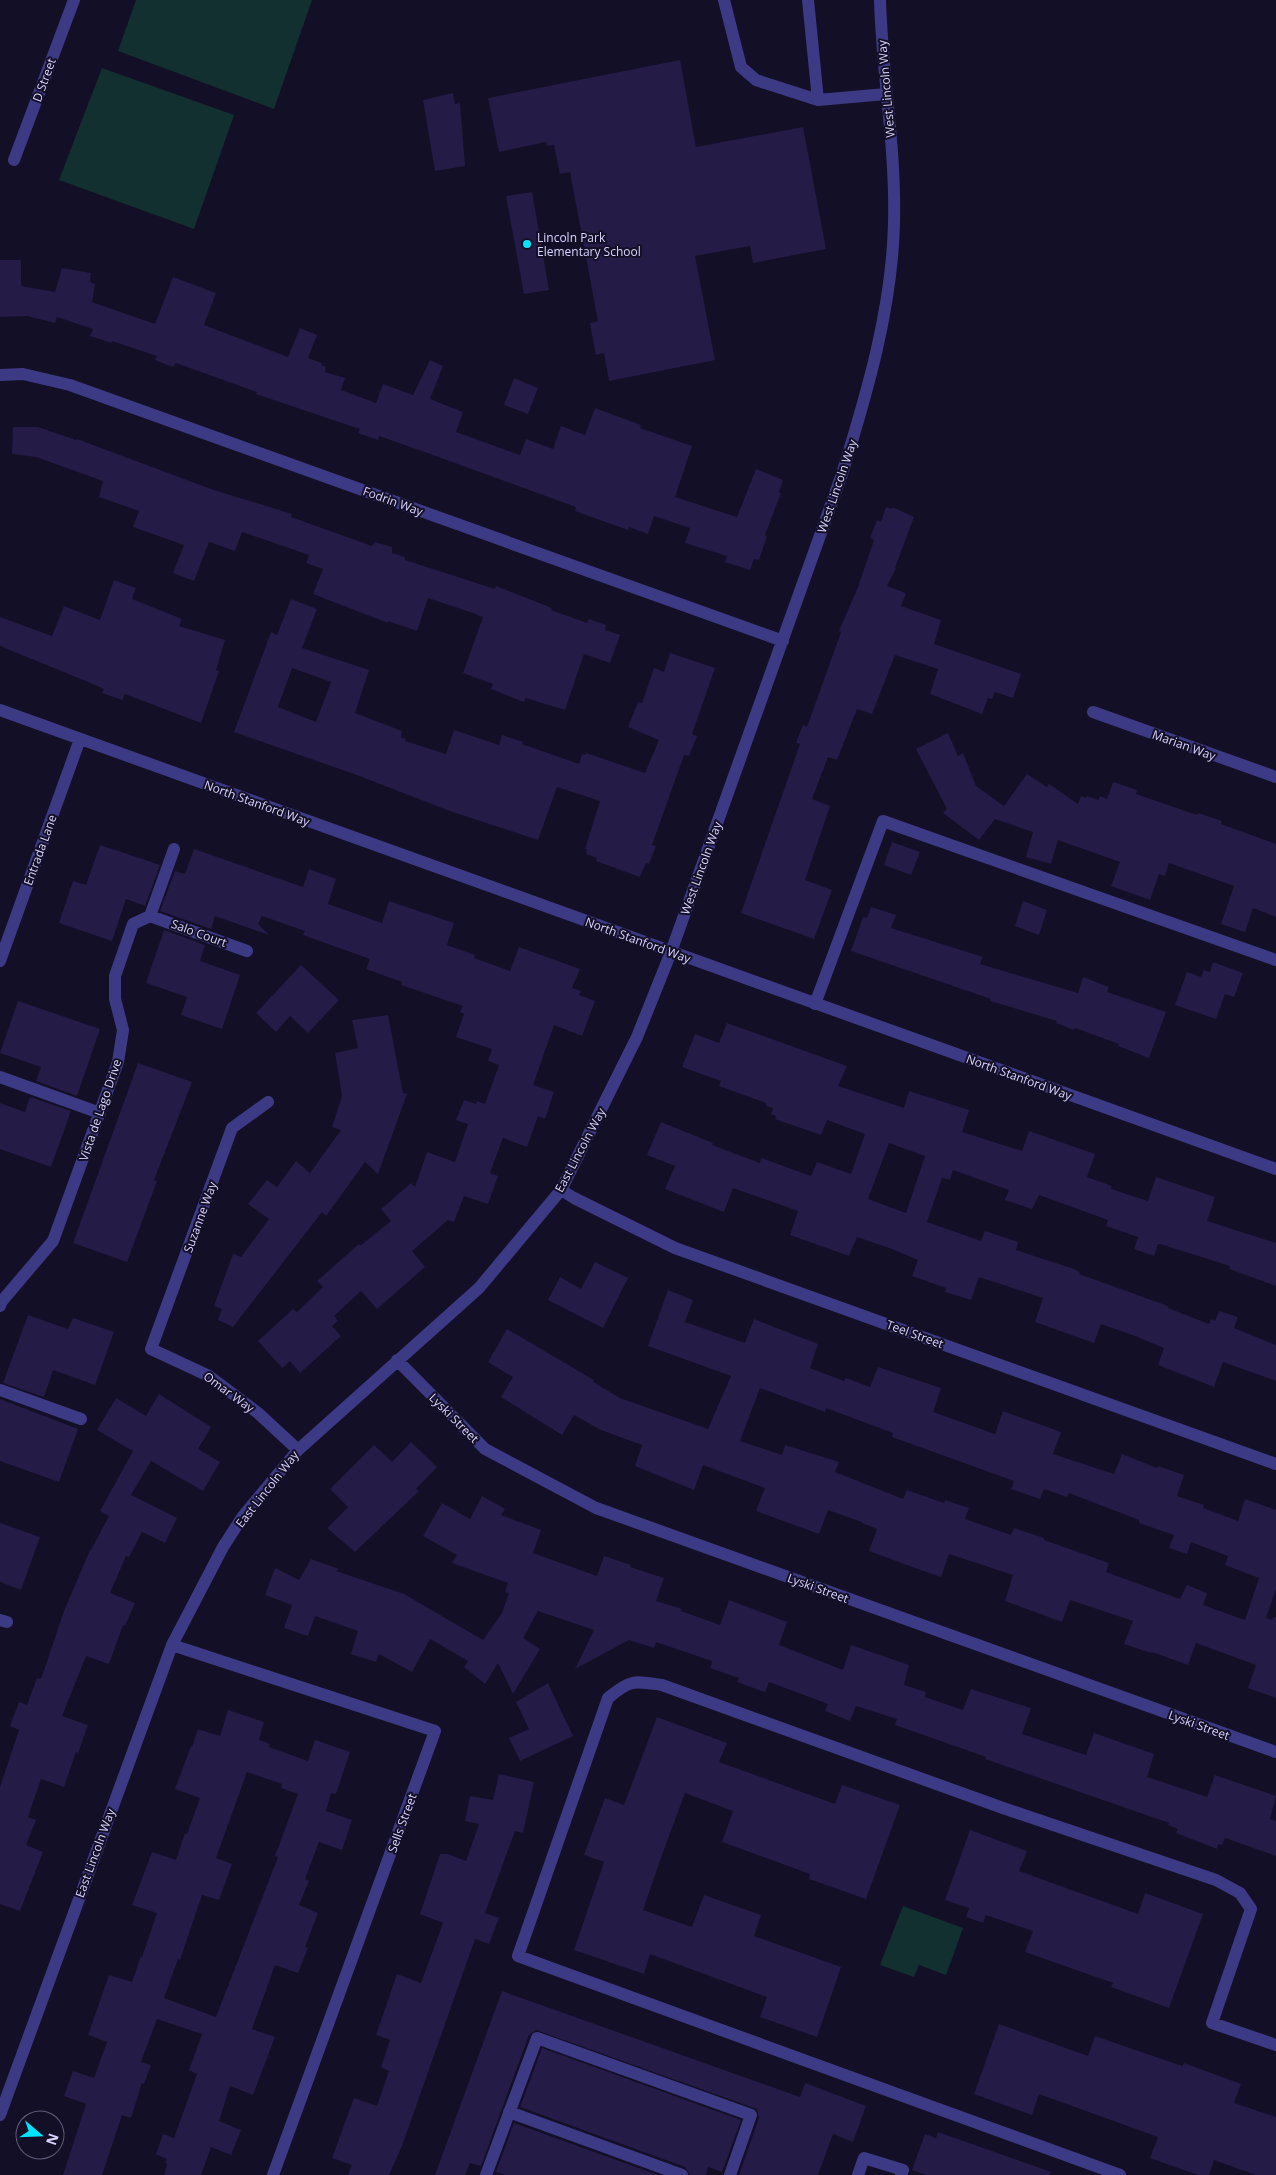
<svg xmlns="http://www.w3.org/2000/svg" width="1276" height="2175" font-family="'Open Sans',sans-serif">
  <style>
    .green { fill: #12302f }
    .building { fill: #241b47; fill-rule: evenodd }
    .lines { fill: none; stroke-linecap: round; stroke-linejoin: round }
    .minor { stroke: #3d3a85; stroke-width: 12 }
    .poi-dot { fill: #00e5ff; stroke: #130f26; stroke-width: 2 }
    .labels { text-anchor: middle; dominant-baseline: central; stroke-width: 4; stroke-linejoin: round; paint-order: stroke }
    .street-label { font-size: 12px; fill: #d9d4ff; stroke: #130f26 }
    .poi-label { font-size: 12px; fill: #d9d4ff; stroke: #130f26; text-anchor: start }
  </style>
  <rect width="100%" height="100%" fill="#130f26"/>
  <!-- green -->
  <path class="green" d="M 136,0 L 312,0 L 274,109 L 118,51 Z
    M 102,68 L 234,115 L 194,229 L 59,180 Z
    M 903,1906 L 963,1928 L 946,1975 L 919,1965 L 914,1977 L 880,1965 Z"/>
  <!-- building -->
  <path class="building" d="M 680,60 L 696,147 L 803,127 L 826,249 L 753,263 L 750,246 L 695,256 L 715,360 L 609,381 L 604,353 L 596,355 L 593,340 L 590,323 L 598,321 L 570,172 L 560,174 L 554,145 L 547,146 L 546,142 L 499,152 L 488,98 Z
    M 453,93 L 455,104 L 460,103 L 465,166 L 435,171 L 423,100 Z
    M 532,192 L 549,290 L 524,294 L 506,196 Z
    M 0,260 L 21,260 L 21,286 L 55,292 L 62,268 L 91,273 L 90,282 L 95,284 L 92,302 L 155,324 L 173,277 L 216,293 L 204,325 L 288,357 L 300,328 L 317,335 L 308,358 L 322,363 L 321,365 L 326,367 L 325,372 L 345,378 L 341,390 L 376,403 L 383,384 L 413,395 L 430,360 L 443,366 L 430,399 L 463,412 L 456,432 L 520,455 L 526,439 L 553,449 L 561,426 L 585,435 L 595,408 L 641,425 L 640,428 L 692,446 L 675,497 L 737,517 L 756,469 L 783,480 L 779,492 L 781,493 L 765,535 L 767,536 L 759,560 L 754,559 L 750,570 L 725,562 L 727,556 L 685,543 L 690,528 L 654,516 L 648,534 L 629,527 L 628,530 L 575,511 L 576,507 L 433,455 L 379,436 L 378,440 L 358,433 L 360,429 L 342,423 L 256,394 L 257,392 L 176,363 L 173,367 L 155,360 L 157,356 L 112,341 L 112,343 L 90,336 L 93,329 L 57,317 L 55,323 L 27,316 L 0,317 Z
    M 514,378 L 538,388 L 528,414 L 504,405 Z
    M 13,427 L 38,427 L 76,440 L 77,439 L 211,489 L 292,514 L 291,517 L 372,546 L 375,542 L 392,547 L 392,553 L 405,557 L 405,560 L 495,589 L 496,586 L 552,608 L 551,610 L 587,623 L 589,619 L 606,625 L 605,630 L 620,635 L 610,663 L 584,654 L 565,710 L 526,698 L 524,702 L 491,689 L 493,684 L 463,673 L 483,617 L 473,613 L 428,598 L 417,631 L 388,621 L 388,623 L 313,594 L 323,569 L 306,563 L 309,555 L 242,532 L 235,551 L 209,542 L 194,581 L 173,573 L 184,545 L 133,527 L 139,511 L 99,497 L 103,481 L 36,457 L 12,454 Z
    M 886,507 L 892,509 L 892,507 L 914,517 L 895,568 L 896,568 L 887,586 L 906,593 L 901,606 L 941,620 L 934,644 L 1021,674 L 1013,698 L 995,692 L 992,699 L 988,698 L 982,714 L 930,694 L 938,669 L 895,655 L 872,714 L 857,709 L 837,760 L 828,757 L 812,799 L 830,806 L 805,880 L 832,890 L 814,939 L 741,913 L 800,744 L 796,743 L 803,725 L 807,727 L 841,632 L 839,631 L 858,587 L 874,540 L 870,538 L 877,520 L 881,522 Z
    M 114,580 L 136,588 L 132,599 L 182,619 L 179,626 L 225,640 L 216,670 L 219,671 L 201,723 L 125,694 L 122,700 L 102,693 L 104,689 L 93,684 L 0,646 L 0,617 L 52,636 L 64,606 L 100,620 Z
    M 291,599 L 317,609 L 302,648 L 369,670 L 355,713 L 402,731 L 401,737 L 406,739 L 405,741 L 446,754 L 454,730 L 499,745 L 502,735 L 523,742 L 522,744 L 579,764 L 582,754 L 585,755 L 586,753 L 645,773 L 659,740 L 628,727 L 638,702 L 642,703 L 654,668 L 664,672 L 670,653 L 715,668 L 692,734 L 697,736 L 689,756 L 684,755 L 652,845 L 656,846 L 649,864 L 646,863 L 640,877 L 596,861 L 597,858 L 586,854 L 587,849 L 585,849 L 600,801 L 557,787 L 538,840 L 450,811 L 354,774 L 234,732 L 271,632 L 277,635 ZM 292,668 L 331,682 L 316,722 L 278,707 Z
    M 948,733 L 958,756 L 963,753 L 976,786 L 1004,806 L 1027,774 L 1047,787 L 1049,784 L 1078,804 L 1081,796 L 1086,798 L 1087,796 L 1098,800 L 1100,796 L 1107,799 L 1113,782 L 1137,790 L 1136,794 L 1197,815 L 1198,813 L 1222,821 L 1221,824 L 1276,844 L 1276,917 L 1253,908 L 1245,932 L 1221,924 L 1234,886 L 1169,863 L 1165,876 L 1159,874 L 1150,900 L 1111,886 L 1120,862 L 1058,840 L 1051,864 L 1026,857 L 1033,832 L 995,819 L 979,840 L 943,813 L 947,809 L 916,749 Z
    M 892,842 L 920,852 L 911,875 L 884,865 Z
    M 100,845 L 160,865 L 145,906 L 126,899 L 112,941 L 59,923 L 73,881 L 86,885 Z
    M 194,849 L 303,887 L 309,869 L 336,879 L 328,904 L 382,923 L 389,901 L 454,923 L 447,945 L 475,955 L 474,958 L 510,971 L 519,947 L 580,969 L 572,988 L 581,991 L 579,995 L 595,1001 L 582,1036 L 554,1025 L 533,1085 L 554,1092 L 545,1119 L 538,1116 L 527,1147 L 503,1138 L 490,1173 L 498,1176 L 488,1204 L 464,1196 L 454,1222 L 448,1220 L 412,1251 L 425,1267 L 377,1309 L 361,1291 L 334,1316 L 338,1321 L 332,1326 L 341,1336 L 300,1373 L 290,1361 L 282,1368 L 258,1341 L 293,1309 L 297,1312 L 323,1287 L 317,1281 L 359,1244 L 360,1246 L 391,1221 L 381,1209 L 411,1183 L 415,1187 L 427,1152 L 455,1162 L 468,1124 L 456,1120 L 464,1100 L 476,1104 L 477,1101 L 485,1104 L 499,1065 L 488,1061 L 492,1049 L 456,1037 L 464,1014 L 460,1012 L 463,1006 L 401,985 L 402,982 L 366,969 L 370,959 L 303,935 L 305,931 L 262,916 L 258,924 L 269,935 L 215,916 L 211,929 L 160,911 L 175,871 L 185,874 Z
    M 1023,901 L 1047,910 L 1039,935 L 1015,926 Z
    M 871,907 L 896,915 L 891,928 L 983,957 L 980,964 L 1078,993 L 1083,977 L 1109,987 L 1107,992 L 1166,1012 L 1149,1058 L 1118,1046 L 1119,1044 L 1075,1028 L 1074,1030 L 1056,1023 L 1057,1021 L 990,1001 L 991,999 L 851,951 L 863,917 L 867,918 Z
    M 164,930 L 205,945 L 200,961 L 240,975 L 222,1029 L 181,1015 L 187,997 L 146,983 Z
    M 1213,962 L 1243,973 L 1234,997 L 1225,994 L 1216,1019 L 1175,1005 L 1187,972 L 1201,977 L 1204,970 L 1210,972 Z
    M 301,965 L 339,1000 L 308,1033 L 290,1016 L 276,1032 L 256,1013 Z
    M 18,1001 L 100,1029 L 77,1096 L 36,1081 L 41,1067 L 0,1053 Z
    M 388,1015 L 403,1093 L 407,1094 L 378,1174 L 365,1162 L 326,1216 L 322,1212 L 233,1327 L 218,1320 L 222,1309 L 214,1306 L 233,1254 L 241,1257 L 269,1219 L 248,1204 L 267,1180 L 277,1187 L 296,1161 L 310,1173 L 341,1130 L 332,1127 L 342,1096 L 335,1053 L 358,1048 L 352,1020 Z
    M 727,1023 L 847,1066 L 838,1086 L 904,1108 L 909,1091 L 969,1110 L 962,1132 L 1022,1151 L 1029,1131 L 1095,1154 L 1087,1177 L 1112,1186 L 1111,1189 L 1148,1201 L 1156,1177 L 1215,1197 L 1207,1221 L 1276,1243 L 1276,1286 L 1229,1269 L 1230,1266 L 1160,1244 L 1158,1244 L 1154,1256 L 1134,1249 L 1138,1237 L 1106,1226 L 1108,1220 L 1039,1195 L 1032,1209 L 1005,1200 L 1009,1190 L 953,1170 L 950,1180 L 942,1178 L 927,1222 L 981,1241 L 985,1231 L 1018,1242 L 1016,1250 L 1074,1269 L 1080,1272 L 1079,1274 L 1168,1306 L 1168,1308 L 1209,1324 L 1211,1319 L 1215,1321 L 1219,1311 L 1238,1317 L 1234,1328 L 1276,1345 L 1276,1381 L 1223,1362 L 1214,1387 L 1158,1365 L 1164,1348 L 1135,1336 L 1101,1324 L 1094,1343 L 1035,1322 L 1043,1298 L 979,1277 L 971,1300 L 945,1292 L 946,1288 L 912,1276 L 918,1260 L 892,1249 L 857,1237 L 849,1256 L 790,1235 L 798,1211 L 733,1188 L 724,1212 L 665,1189 L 675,1166 L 647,1155 L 661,1122 L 713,1143 L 712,1145 L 760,1163 L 761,1158 L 811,1176 L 817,1162 L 851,1174 L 865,1134 L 827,1120 L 821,1135 L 775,1119 L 776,1116 L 771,1114 L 773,1108 L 766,1106 L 766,1103 L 719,1086 L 721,1081 L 682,1067 L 695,1034 L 719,1043 ZM 889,1143 L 925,1156 L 906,1213 L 868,1199 Z
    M 138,1063 L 192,1082 L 154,1180 L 157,1181 L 127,1262 L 73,1243 Z
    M 30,1097 L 71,1111 L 51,1167 L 0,1149 L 0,1103 L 25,1112 Z
    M 595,1262 L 628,1278 L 603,1328 L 548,1300 L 560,1277 L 581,1289 Z
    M 668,1290 L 693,1300 L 685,1322 L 745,1343 L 754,1319 L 818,1344 L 810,1368 L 844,1381 L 846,1378 L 870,1387 L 878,1367 L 941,1388 L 933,1412 L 995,1434 L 1003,1411 L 1061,1432 L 1053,1454 L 1114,1474 L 1122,1454 L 1157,1468 L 1158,1466 L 1184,1475 L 1177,1496 L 1204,1505 L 1203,1508 L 1238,1521 L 1245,1499 L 1276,1510 L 1276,1589 L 1266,1618 L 1272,1620 L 1274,1617 L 1276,1617 L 1276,1698 L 1248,1688 L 1256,1665 L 1196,1643 L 1188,1665 L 1152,1652 L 1151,1653 L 1124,1644 L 1133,1621 L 1070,1600 L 1062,1622 L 1005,1601 L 1013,1575 L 949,1554 L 941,1577 L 915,1568 L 869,1551 L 877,1529 L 862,1523 L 862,1522 L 828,1510 L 819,1534 L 756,1511 L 765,1488 L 703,1465 L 694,1490 L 635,1466 L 642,1445 L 601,1430 L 574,1415 L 562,1435 L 501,1397 L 513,1377 L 488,1362 L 507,1329 L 594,1380 L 593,1382 L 620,1398 L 708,1429 L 731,1376 L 648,1346 ZM 760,1388 L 825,1412 L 826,1408 L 893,1433 L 892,1437 L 1014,1481 L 1011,1489 L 1040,1499 L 1044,1489 L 1067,1497 L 1069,1493 L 1139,1520 L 1139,1523 L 1174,1535 L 1169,1548 L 1187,1554 L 1191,1542 L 1228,1556 L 1225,1565 L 1259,1578 L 1245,1620 L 1203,1605 L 1207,1593 L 1187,1585 L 1180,1599 L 1106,1572 L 1109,1563 L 1044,1540 L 1044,1538 L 1014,1528 L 1011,1535 L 965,1519 L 969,1508 L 945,1500 L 944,1503 L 907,1490 L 903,1499 L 835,1472 L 839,1462 L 785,1445 L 782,1455 L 740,1441 Z
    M 28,1315 L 68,1329 L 73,1318 L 114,1332 L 95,1385 L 53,1370 L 44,1397 L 3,1383 Z
    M 159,1394 L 211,1427 L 198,1449 L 220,1462 L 203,1491 L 151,1461 L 131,1495 L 177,1518 L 165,1543 L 142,1532 L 129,1557 L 126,1556 L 110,1593 L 135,1603 L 125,1626 L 123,1625 L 109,1664 L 86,1656 L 62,1716 L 88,1725 L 78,1753 L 76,1752 L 64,1787 L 41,1779 L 28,1817 L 36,1820 L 26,1845 L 43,1852 L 20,1911 L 0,1904 L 0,1787 L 19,1730 L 10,1726 L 19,1702 L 27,1705 L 37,1678 L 41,1679 L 64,1611 L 90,1550 L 91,1550 L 109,1516 L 100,1511 L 133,1451 L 97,1430 L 116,1398 L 146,1416 Z
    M 0,1399 L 78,1429 L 59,1482 L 0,1461 Z
    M 411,1442 L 437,1467 L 416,1489 L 419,1491 L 355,1552 L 327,1528 L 348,1507 L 330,1489 L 374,1445 L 392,1462 Z
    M 482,1496 L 505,1509 L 501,1515 L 541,1530 L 533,1553 L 597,1576 L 604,1556 L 631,1565 L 630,1567 L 664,1578 L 656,1601 L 682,1609 L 681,1611 L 720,1625 L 729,1600 L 787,1622 L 779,1645 L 843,1670 L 851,1645 L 909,1665 L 904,1685 L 926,1692 L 925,1697 L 963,1710 L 971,1689 L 1031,1708 L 1022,1734 L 1086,1755 L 1094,1733 L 1154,1754 L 1147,1777 L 1207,1797 L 1215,1775 L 1276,1796 L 1270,1819 L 1276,1821 L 1276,1856 L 1225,1838 L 1222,1845 L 1218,1844 L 1217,1849 L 1176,1833 L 1178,1829 L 1168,1825 L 1169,1823 L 985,1759 L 986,1757 L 895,1725 L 897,1719 L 856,1706 L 850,1721 L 825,1711 L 828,1704 L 769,1682 L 765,1692 L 737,1682 L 739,1678 L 710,1668 L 712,1661 L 656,1642 L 654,1648 L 629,1640 L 575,1669 L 594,1630 L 538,1611 L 523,1638 L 540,1649 L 513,1694 L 498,1663 L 485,1684 L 464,1667 L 468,1661 L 430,1639 L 412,1672 L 379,1654 L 376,1662 L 351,1654 L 358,1631 L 315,1616 L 308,1636 L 284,1628 L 292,1605 L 265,1595 L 275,1568 L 299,1580 L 311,1559 L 339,1569 L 336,1571 L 404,1594 L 483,1640 L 502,1613 L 509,1593 L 505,1592 L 508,1583 L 452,1563 L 457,1555 L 423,1536 L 442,1503 L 470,1519 Z
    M 0,1523 L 40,1537 L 21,1590 L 0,1582 Z
    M 548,1683 L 573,1736 L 520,1761 L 509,1738 L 529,1729 L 516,1702 Z
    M 228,1710 L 264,1722 L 259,1740 L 270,1744 L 269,1747 L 308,1761 L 315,1740 L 350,1752 L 336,1794 L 331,1793 L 326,1811 L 352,1820 L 342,1850 L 319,1842 L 305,1879 L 309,1881 L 299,1905 L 318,1913 L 305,1947 L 308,1948 L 298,1973 L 275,1965 L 252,2029 L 275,2037 L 253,2095 L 230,2086 L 219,2121 L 241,2130 L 231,2155 L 211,2147 L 201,2175 L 164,2175 L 167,2164 L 165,2163 L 167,2159 L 156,2154 L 163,2134 L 174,2138 L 197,2074 L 189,2070 L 202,2034 L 157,2019 L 141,2062 L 151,2065 L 144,2084 L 142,2083 L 131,2118 L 122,2115 L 102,2175 L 63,2175 L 86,2104 L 64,2096 L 73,2071 L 94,2078 L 107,2042 L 88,2035 L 109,1975 L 132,1982 L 141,1956 L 142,1957 L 157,1913 L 132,1905 L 152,1852 L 176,1860 L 185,1833 L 187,1834 L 200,1798 L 175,1789 L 191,1746 L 192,1747 L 198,1729 L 220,1736 ZM 247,1772 L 282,1784 L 281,1788 L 298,1794 L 275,1856 L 278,1857 L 216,2017 L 164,1998 L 178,1959 L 180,1960 L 202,1895 L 219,1900 L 232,1864 L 216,1858 Z
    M 657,1717 L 727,1743 L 719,1762 L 835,1804 L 842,1785 L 900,1805 L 866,1899 L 809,1879 L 810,1874 L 722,1842 L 733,1811 L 685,1793 L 662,1855 L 643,1910 L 692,1927 L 704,1895 L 761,1915 L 754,1936 L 841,1967 L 817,2037 L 760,2017 L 767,1997 L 650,1954 L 644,1974 L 574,1950 L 604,1862 L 584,1855 L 605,1798 L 624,1805 Z
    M 499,1774 L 534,1782 L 523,1833 L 515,1831 L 485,1913 L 499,1918 L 489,1944 L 475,1939 L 402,2146 L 389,2175 L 348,2175 L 352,2165 L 332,2158 L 354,2098 L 377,2106 L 389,2071 L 381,2067 L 390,2040 L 376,2035 L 397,1974 L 421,1983 L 443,1923 L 420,1914 L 440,1854 L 448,1854 L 466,1861 L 479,1824 L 465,1821 L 470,1796 L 493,1800 Z
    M 970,1830 L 1027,1851 L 1019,1871 L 1138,1914 L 1145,1893 L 1203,1914 L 1169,2008 L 1111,1987 L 1113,1983 L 1025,1952 L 1033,1931 L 986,1915 L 983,1923 L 966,1917 L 969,1908 L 945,1900 Z
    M 502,1991 L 800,2097 L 805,2083 L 866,2106 L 853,2142 L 833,2134 L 818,2175 L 739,2175 L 759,2118 L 757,2109 L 536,2030 L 529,2035 L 481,2166 L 470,2163 L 465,2175 L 435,2175 Z
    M 999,2024 L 1088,2056 L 1095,2036 L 1182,2066 L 1184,2063 L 1241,2084 L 1234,2103 L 1276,2117 L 1276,2175 L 1256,2175 L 1214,2160 L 1209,2175 L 1198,2175 L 1150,2158 L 1158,2137 L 1039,2094 L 1032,2115 L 974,2094 Z
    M 542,2048 L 741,2120 L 722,2172 L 708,2167 L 706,2175 L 690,2175 L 685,2167 L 520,2107 Z
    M 514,2123 L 658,2175 L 505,2175 L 496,2172 Z
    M 938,2132 L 1051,2172 L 1050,2175 L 926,2175 L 912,2170 L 925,2134 L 936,2138 Z"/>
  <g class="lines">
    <!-- minor -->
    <path class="minor" d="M 724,0 L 741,67 L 756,80 L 818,100 L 808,0
      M 818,100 L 886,94
      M 14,160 L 74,0
      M 0,375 L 23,374 L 70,385 L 783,641
      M 0,710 L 1276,1169
      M 1093,712 L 1276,777
      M 150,916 L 247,951
      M 0,961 L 80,739
      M 815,1004 L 883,821 L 1276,960
      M 0,1077 L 100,1113
      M 268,1102 L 232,1128 L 151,1349 L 209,1376 L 258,1413 L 298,1450
      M 561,1190 L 574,1198 L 675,1248 L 1276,1464
      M 0,1306 L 2,1301 L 53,1241 L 118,1062 L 123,1030 L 115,999 L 115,976 L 133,924 L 150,916 L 174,849
      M 397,1360 L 485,1449 L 596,1508 L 1276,1752
      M 0,1390 L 81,1419
      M 0,1620 L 7,1622
      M 172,1645 L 435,1731 L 273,2175
      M 509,2112 L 682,2175
      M 0,2115 L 172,1645 L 223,1547 L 243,1516 L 298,1450 L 479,1288 L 561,1190 L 637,1037 L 671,952 L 842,474 C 867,393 892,309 894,223 C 896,148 882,74 880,0
      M 486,2175 L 537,2038 L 751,2115 L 730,2175
      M 858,2175 L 864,2158 L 903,2170 L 901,2175
      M 1120,2175 L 518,1956 L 608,1698 C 631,1679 633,1681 662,1685 L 1003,1808 L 1216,1880 L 1240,1893 L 1251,1909 L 1212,2023 L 1276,2045"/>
  </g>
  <!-- markers -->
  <circle class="poi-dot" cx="527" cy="244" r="5"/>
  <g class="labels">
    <!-- street labels -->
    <g class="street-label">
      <text transform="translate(44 80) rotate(-70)">D Street</text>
      <text transform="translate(886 89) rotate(-95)">West Lincoln Way</text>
      <text transform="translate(837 486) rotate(-71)">West Lincoln Way</text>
      <text transform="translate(393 501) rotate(20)">Fodrin Way</text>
      <text transform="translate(1184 745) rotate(20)">Marian Way</text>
      <text transform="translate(257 803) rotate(20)">North Stanford Way</text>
      <text transform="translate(40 850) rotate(-70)">Entrada Lane</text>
      <text transform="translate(701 868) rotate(-70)">West Lincoln Way</text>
      <text transform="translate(199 933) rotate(20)">Salo Court</text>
      <text transform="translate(638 940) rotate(20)">North Stanford Way</text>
      <text transform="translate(1019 1077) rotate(20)">North Stanford Way</text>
      <text transform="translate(100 1110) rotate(-71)">Vista de Lago Drive</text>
      <text transform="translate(580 1150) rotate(-62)">East Lincoln Way</text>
      <text transform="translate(200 1217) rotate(-70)">Suzanne Way</text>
      <text transform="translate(915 1334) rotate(20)">Teel Street</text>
      <text transform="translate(229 1392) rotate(36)">Omar Way</text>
      <text transform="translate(454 1418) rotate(45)">Lyski Street</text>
      <text transform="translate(267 1489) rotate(-52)">East Lincoln Way</text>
      <text transform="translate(818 1588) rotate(20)">Lyski Street</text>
      <text transform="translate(1199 1725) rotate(20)">Lyski Street</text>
      <text transform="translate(402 1823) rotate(-70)">Sells Street</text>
      <text transform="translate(95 1853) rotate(-70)">East Lincoln Way</text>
    </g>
    <!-- poi labels -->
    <g class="poi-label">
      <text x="537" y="237">Lincoln Park<tspan x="537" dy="14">Elementary School</tspan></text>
    </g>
  </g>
  <!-- north arrow -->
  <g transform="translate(40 2135) rotate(109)"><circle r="24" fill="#130f26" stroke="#625e7d"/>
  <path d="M0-4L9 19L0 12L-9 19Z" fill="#00e5ff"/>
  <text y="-8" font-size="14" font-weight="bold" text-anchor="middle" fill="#d9d4ff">N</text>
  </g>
</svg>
